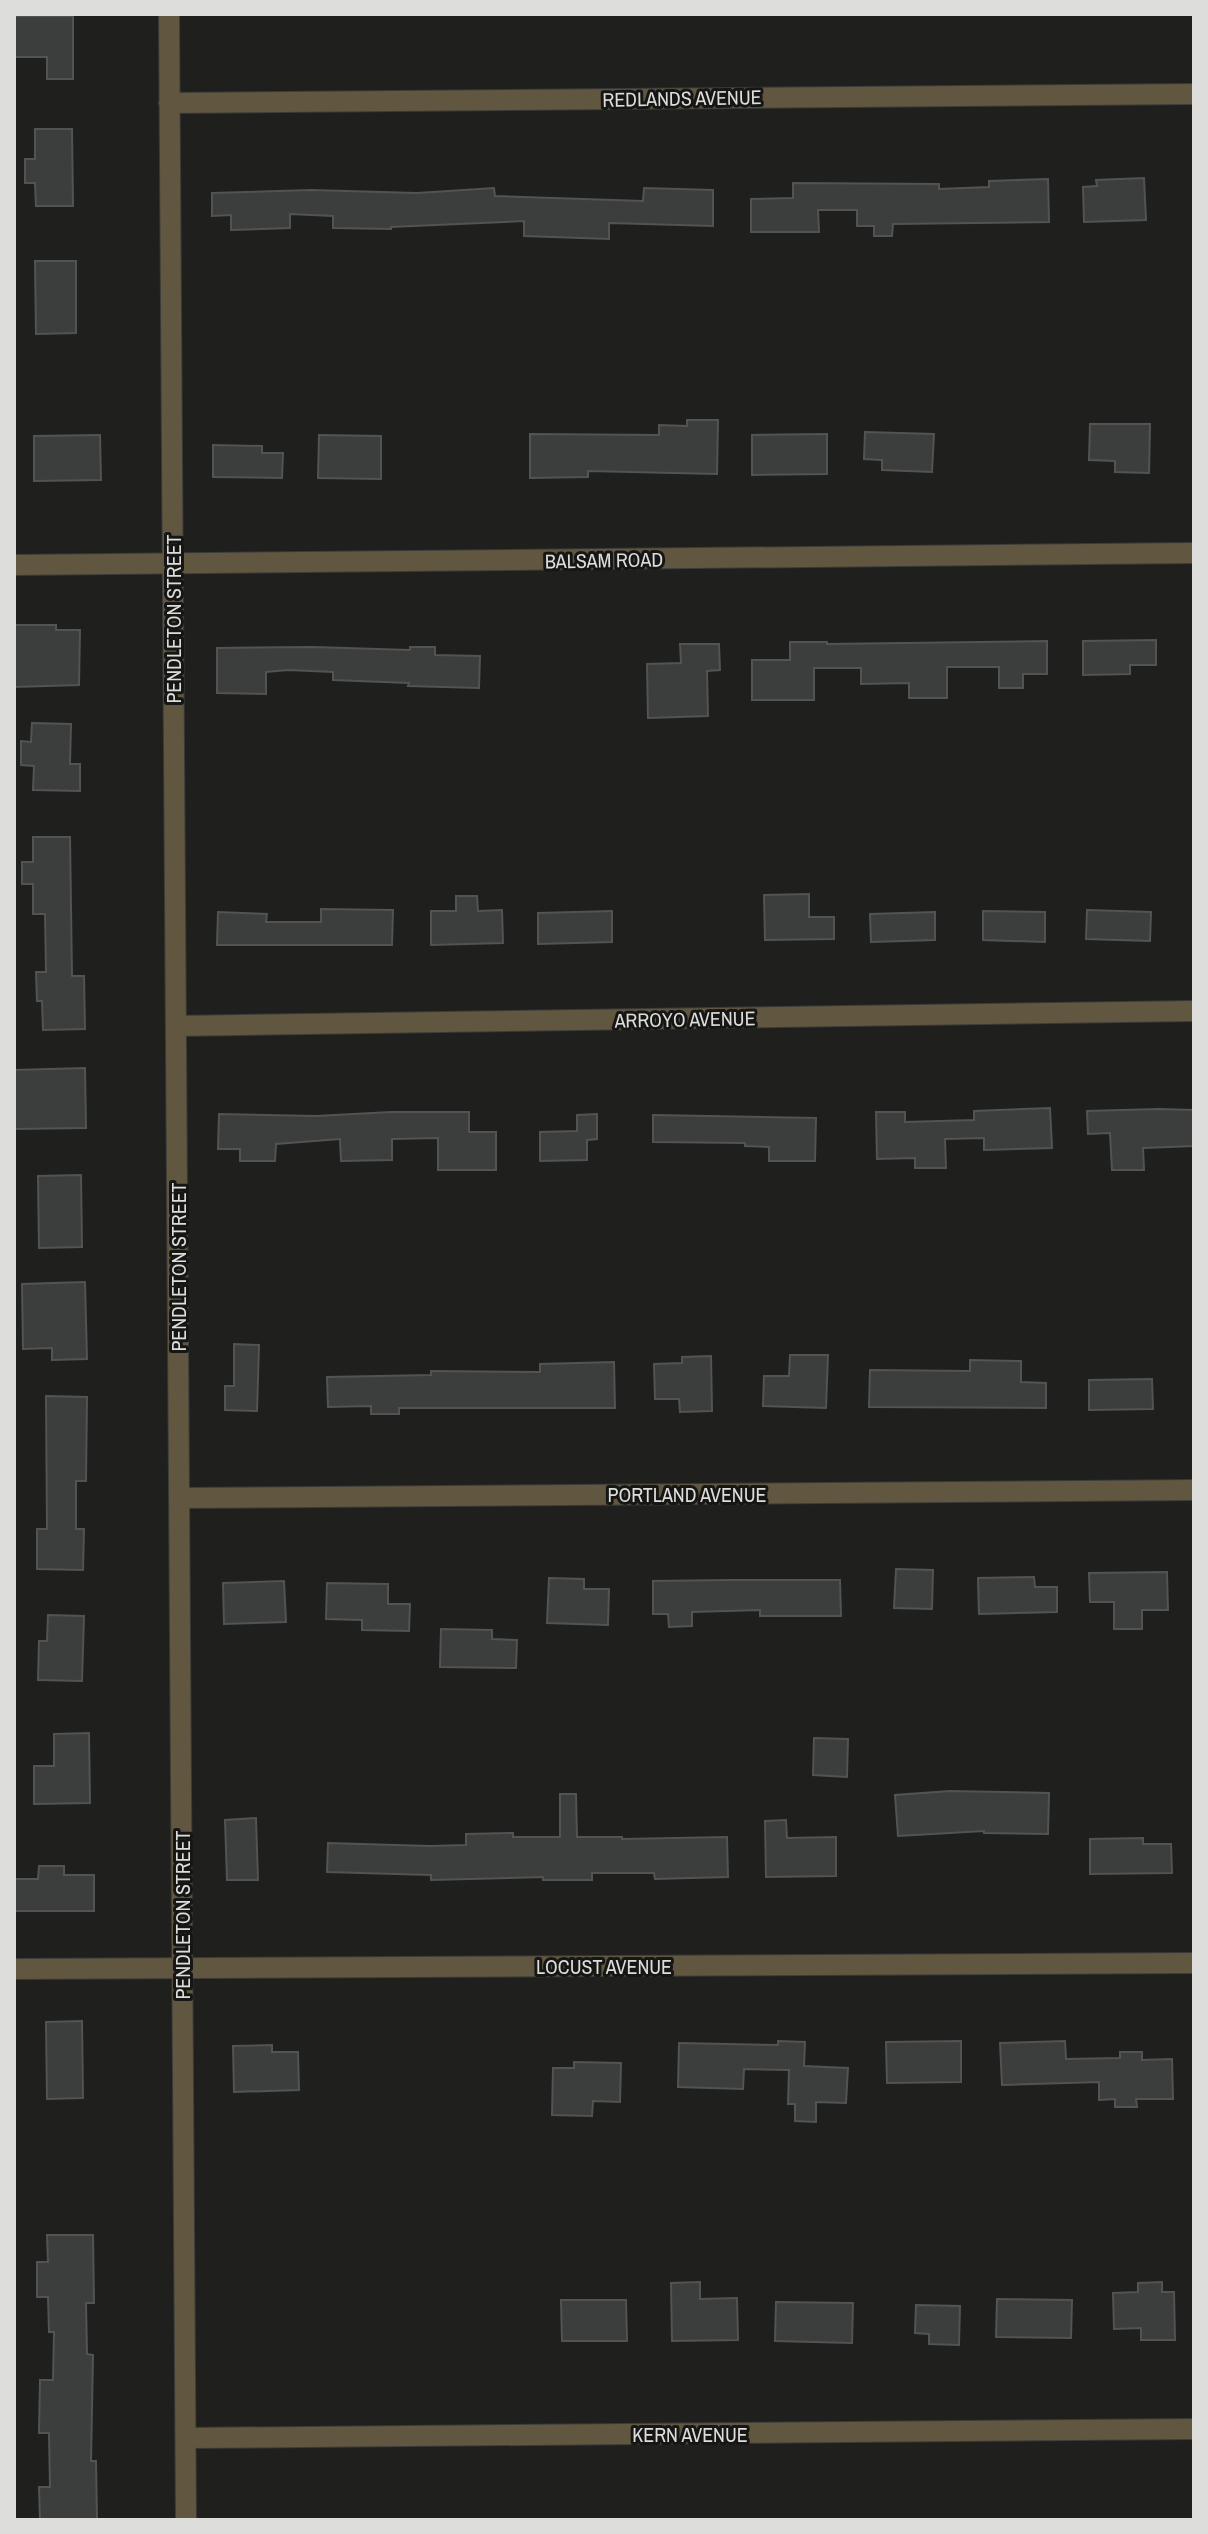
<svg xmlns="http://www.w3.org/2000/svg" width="1208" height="2534" font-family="'Archivo Narrow',sans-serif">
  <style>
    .building { fill: #3b3e3c; stroke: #515452; stroke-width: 2 }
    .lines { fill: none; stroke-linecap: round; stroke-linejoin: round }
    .minor-casing { stroke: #3a3b39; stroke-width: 22 }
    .minor { stroke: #615740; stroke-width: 20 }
    .labels { text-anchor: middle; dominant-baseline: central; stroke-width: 6; stroke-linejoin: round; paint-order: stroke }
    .street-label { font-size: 20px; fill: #dddedc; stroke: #161715 }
  </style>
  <rect width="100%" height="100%" fill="#1f201e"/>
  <!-- building -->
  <path class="building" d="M 14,16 L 73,16 L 73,79 L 47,79 L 47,57 L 14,57 Z
    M 35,129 L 72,129 L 73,206 L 36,206 L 35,183 L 25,183 L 25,159 L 35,159 Z
    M 1144,178 L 1146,220 L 1084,222 L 1083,187 L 1097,186 L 1096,180 Z
    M 1048,179 L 1049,222 L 893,224 L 892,236 L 874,236 L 874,226 L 857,226 L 857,210 L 818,210 L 819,232 L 751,232 L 751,199 L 793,198 L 793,183 L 939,184 L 939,189 L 989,187 L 989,181 Z
    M 494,188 L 495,196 L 643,201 L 644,188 L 713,190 L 713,226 L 609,223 L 609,239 L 524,236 L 524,221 L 391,227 L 391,229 L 333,228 L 333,216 L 290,214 L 290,228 L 231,230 L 231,215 L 212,216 L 212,193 L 311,190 L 417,193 Z
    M 35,261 L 76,261 L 76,333 L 36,334 Z
    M 687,420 L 718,420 L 717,474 L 588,471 L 588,477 L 530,478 L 530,434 L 659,435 L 659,425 L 687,426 Z
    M 1090,424 L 1150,424 L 1149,473 L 1115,472 L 1115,461 L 1089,460 Z
    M 865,432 L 934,434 L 932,472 L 882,470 L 882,460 L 864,459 Z
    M 827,434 L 827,474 L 752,475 L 752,435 Z
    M 100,435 L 101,480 L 34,481 L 34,436 Z
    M 319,435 L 381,436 L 381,479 L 318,478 Z
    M 213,445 L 262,446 L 262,453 L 283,453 L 282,478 L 213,477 Z
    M 14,625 L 56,625 L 56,630 L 80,630 L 79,685 L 14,687 Z
    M 1156,640 L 1156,665 L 1130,665 L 1130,674 L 1083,675 L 1083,641 Z
    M 1047,641 L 1047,674 L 1023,674 L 1023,688 L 999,688 L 999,667 L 947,667 L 947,698 L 909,698 L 909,683 L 861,684 L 861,668 L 814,668 L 814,700 L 752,700 L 752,660 L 790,660 L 790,642 L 827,642 L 827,644 Z
    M 680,644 L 719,644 L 720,670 L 707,671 L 708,716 L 648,718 L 647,664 L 681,663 Z
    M 313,647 L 410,650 L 410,647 L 435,647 L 435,655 L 480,656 L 479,688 L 408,686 L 409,683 L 333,680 L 333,672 L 288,670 L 266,672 L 266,694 L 217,693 L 217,648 Z
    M 32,723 L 71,724 L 70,764 L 80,764 L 80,791 L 33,790 L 34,766 L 21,765 L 21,741 L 31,742 Z
    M 33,837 L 70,837 L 72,976 L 84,976 L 85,1029 L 43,1030 L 42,1001 L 37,1001 L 36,972 L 46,972 L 45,914 L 33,914 L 33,884 L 22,884 L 22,862 L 33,862 Z
    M 809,894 L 809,917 L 834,917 L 834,939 L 765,940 L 764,895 Z
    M 456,896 L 477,896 L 478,911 L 502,910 L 503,943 L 431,945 L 431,911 L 456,911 Z
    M 321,909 L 393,910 L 392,945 L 217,945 L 218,912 L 267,914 L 266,922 L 321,922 Z
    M 1087,910 L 1151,912 L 1150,941 L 1086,939 Z
    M 612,911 L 612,942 L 538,944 L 538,913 Z
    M 983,911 L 1045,912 L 1045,942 L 983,940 Z
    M 935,912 L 935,940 L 871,942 L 870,914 Z
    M 85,1068 L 86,1128 L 14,1129 L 14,1070 Z
    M 1050,1108 L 1052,1148 L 984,1150 L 984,1138 L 945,1139 L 946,1168 L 915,1168 L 915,1158 L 877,1159 L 876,1112 L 905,1112 L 905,1122 L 974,1120 L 974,1111 Z
    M 1159,1109 L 1194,1110 L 1194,1146 L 1143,1148 L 1144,1170 L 1112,1170 L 1110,1133 L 1088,1134 L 1087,1111 Z
    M 391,1112 L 469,1112 L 469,1132 L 496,1132 L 496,1170 L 438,1170 L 438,1138 L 392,1139 L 392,1160 L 341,1161 L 340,1139 L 276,1144 L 275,1161 L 240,1161 L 240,1149 L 218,1149 L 219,1114 L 316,1116 Z
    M 597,1114 L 597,1139 L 587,1140 L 587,1160 L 540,1161 L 540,1132 L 577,1131 L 577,1115 Z
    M 653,1115 L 816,1118 L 815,1161 L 769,1161 L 769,1147 L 745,1146 L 745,1143 L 653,1142 Z
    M 81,1175 L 82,1247 L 39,1248 L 38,1176 Z
    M 85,1282 L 87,1359 L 52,1360 L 52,1348 L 23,1349 L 22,1284 Z
    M 234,1344 L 259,1345 L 257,1411 L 225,1410 L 225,1386 L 234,1386 Z
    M 790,1355 L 828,1355 L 826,1408 L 763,1406 L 764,1376 L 789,1376 Z
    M 711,1356 L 712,1411 L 680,1412 L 679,1399 L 655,1399 L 654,1364 L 682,1363 L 682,1357 Z
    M 970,1360 L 1021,1361 L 1021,1382 L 1046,1383 L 1046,1408 L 869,1407 L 870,1370 L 970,1371 Z
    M 614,1362 L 615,1408 L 399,1408 L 399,1414 L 371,1414 L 371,1406 L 328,1407 L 327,1377 L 431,1375 L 431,1371 L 540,1372 L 540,1364 Z
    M 1152,1379 L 1153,1409 L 1089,1410 L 1089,1380 Z
    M 46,1396 L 87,1397 L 86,1481 L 76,1481 L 76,1529 L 84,1529 L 83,1570 L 37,1569 L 37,1529 L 47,1529 Z
    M 896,1569 L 933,1570 L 932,1609 L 894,1608 Z
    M 1167,1572 L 1168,1610 L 1142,1610 L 1142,1629 L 1114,1629 L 1114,1602 L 1090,1602 L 1089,1573 Z
    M 1034,1577 L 1035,1587 L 1057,1587 L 1057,1612 L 979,1614 L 978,1578 Z
    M 549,1578 L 584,1579 L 584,1589 L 609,1589 L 608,1625 L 547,1623 Z
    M 729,1580 L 840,1580 L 841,1616 L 760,1616 L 760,1610 L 692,1612 L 692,1626 L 669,1627 L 668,1614 L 653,1614 L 653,1581 Z
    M 284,1581 L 286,1622 L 224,1624 L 223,1583 Z
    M 327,1583 L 388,1584 L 388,1604 L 410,1604 L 409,1631 L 362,1630 L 362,1620 L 326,1619 Z
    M 48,1615 L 84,1616 L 82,1681 L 38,1680 L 39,1641 L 47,1641 Z
    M 441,1629 L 492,1630 L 492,1639 L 517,1640 L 516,1668 L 440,1667 Z
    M 89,1733 L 90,1803 L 34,1804 L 34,1766 L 54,1766 L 54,1734 Z
    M 814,1738 L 848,1739 L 847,1777 L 813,1775 Z
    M 950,1791 L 1049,1793 L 1048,1834 L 984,1833 L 984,1831 L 898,1836 L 895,1795 Z
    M 560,1794 L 576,1794 L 577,1837 L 622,1837 L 622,1839 L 727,1837 L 728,1877 L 655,1879 L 654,1873 L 592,1873 L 592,1880 L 543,1880 L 543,1877 L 431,1880 L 431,1875 L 327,1872 L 328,1843 L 430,1846 L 466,1845 L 466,1834 L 513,1833 L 513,1837 L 560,1837 Z
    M 256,1818 L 258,1880 L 227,1880 L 225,1820 Z
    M 786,1820 L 787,1838 L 836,1837 L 836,1876 L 766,1877 L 765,1821 Z
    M 1143,1838 L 1143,1844 L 1171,1844 L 1172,1873 L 1090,1874 L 1090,1839 Z
    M 39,1866 L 64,1866 L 64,1875 L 94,1875 L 94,1911 L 14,1911 L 14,1879 L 38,1879 Z
    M 82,2021 L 83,2098 L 47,2099 L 46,2022 Z
    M 778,2041 L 805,2042 L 804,2066 L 848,2068 L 846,2103 L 816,2102 L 816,2122 L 795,2121 L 795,2104 L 788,2104 L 789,2070 L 744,2069 L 743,2089 L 678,2087 L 679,2043 L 778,2045 Z
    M 961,2041 L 961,2082 L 887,2083 L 886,2042 Z
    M 1065,2041 L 1066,2059 L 1120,2058 L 1120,2052 L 1142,2052 L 1142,2060 L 1172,2059 L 1173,2099 L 1136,2099 L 1137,2107 L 1115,2107 L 1115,2099 L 1099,2100 L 1099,2082 L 1002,2085 L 1000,2043 Z
    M 272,2045 L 272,2052 L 298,2052 L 299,2090 L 234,2092 L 233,2046 Z
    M 574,2062 L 621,2063 L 620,2102 L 593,2101 L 592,2116 L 552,2115 L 553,2068 L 574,2068 Z
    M 47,2235 L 93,2235 L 94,2303 L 86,2303 L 87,2354 L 93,2355 L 91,2461 L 96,2461 L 97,2520 L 40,2520 L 39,2487 L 50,2487 L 49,2433 L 39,2433 L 40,2380 L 53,2380 L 54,2332 L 49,2332 L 48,2297 L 37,2297 L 37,2262 L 48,2262 Z
    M 700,2282 L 700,2299 L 737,2298 L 738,2340 L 672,2341 L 671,2283 Z
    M 1162,2282 L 1162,2292 L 1174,2292 L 1175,2340 L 1141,2340 L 1141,2328 L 1114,2329 L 1113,2293 L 1138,2292 L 1138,2283 Z
    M 997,2299 L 1072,2300 L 1071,2338 L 996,2337 Z
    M 561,2300 L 626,2300 L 627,2341 L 562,2341 Z
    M 776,2302 L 853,2303 L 852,2343 L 775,2341 Z
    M 916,2305 L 960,2306 L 959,2345 L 929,2344 L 929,2334 L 915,2333 Z"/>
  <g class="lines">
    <defs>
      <path id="minor" d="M 169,14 L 186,2520
        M 169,103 L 1194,94
        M 14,565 L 1194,553
        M 176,1026 L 1194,1011
        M 179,1498 L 1194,1490
        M 14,1969 L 1194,1963
        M 186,2438 L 1194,2429"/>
    </defs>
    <!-- minor casing -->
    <use href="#minor" class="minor-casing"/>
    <!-- minor -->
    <use href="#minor" class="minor"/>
  </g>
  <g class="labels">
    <!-- street labels -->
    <g class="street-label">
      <text transform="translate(682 98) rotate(-1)">REDLANDS AVENUE</text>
      <text transform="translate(604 560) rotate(-1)">BALSAM ROAD</text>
      <text transform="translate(173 619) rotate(-90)">PENDLETON STREET</text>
      <text transform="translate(685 1019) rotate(-1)">ARROYO AVENUE</text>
      <text transform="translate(178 1267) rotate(-90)">PENDLETON STREET</text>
      <text x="687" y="1494">PORTLAND AVENUE</text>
      <text transform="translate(182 1915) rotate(-90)">PENDLETON STREET</text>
      <text x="604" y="1966">LOCUST AVENUE</text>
      <text x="690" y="2434">KERN AVENUE</text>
    </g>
  </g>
  <!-- border -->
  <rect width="1208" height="2534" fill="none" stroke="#dddedc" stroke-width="32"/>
</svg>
